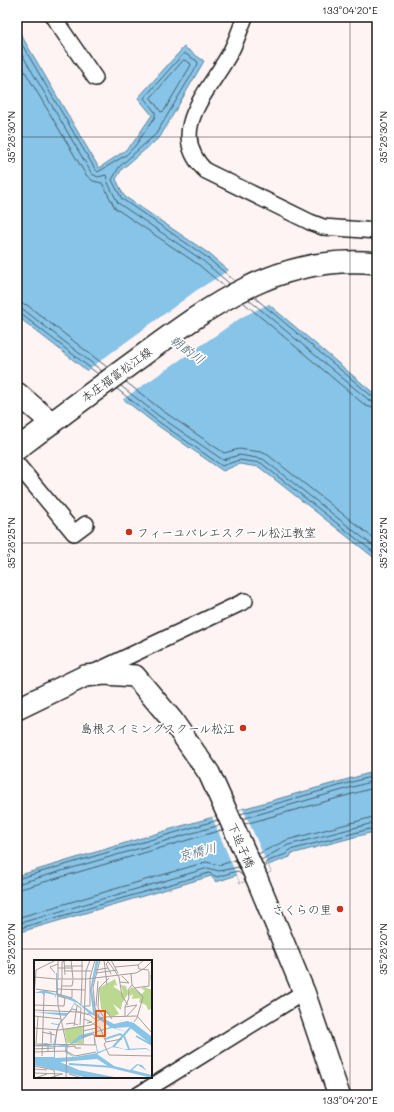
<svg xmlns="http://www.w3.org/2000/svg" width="394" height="1112" font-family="Mali,'Klee One',sans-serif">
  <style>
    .water { fill: #87c4e7; stroke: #5c8196 }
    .pier { fill: #fef4f3 }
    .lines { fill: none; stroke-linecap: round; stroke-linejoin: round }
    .shore { stroke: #475f6d; stroke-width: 1 }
    .street-casing { stroke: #1c1c1c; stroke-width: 18 }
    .secondary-casing { stroke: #1c1c1c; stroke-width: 24 }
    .street { stroke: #fff; stroke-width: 15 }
    .secondary { stroke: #fff; stroke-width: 21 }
    .ticks { fill: none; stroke: #1c1c1c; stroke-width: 1; stroke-opacity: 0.45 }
    .poi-dot { fill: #c8321e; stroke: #fff; stroke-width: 1.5 }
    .labels { text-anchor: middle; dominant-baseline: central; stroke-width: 3.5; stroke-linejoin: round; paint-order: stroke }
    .street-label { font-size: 12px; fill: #1c1c1c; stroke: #fff }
    .poi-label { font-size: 12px; fill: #1c1c1c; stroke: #fff; text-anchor: end }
    .water-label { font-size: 13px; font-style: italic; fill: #475f6d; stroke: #fff }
    .inset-river { fill: none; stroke: #87c4e7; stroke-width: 2 }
    .inset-road { fill: none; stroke: #a49e9d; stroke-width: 1 }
    .view { fill: #e8590c; fill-opacity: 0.15; stroke: #e8590c; stroke-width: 2 }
    .inset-edge { fill: none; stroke: #1c1c1c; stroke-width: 2 }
    .neatline { fill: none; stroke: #1c1c1c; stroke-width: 1.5 }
    .ticks-label { font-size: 10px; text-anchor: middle; fill: #1c1c1c }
  </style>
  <rect width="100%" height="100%" fill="#fef4f3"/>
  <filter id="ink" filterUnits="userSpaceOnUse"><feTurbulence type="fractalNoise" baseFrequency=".025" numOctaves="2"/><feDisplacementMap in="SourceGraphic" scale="8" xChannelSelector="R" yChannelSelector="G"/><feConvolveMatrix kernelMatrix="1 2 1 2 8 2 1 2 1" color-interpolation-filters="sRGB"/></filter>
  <g filter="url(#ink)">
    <!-- water -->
    <path class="water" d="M 17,28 L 99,168 L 123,152 L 133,143 L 152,115 L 138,98 L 184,47 L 204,61 L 160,137 L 122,169 L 116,179 L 124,196 L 208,253 L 377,396 L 377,560 L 259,467 L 239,464 L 223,471 L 154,423 L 17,316 Z
      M 377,771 L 377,831 L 291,854 L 290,857 L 268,865 L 271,872 L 240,883 L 237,875 L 216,882 L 211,876 L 17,933 L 17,876 L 178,827 Z"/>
    <!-- pier -->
    <path class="pier" d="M 231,269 L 271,303 L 242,317 L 122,400 L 85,372 L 197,290 Z
      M 243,809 L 271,872 L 240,883 L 212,817 Z"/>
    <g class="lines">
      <!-- shore -->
      <path class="shore" d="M 17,36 L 95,169 L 98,172 L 126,155 L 135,146 L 155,117 L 155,112 L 144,98 L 184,53 L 197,61 L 198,64 L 156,134 L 119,167 L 112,180 L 122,199 L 205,256 L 235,281
        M 17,46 L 92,174 L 98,177 L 106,175 L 108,183 L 118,203 L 202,260 L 230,284
        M 17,58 L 86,175 L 93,181 L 102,183 L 115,208 L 199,265 L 225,287
        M 184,60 L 190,63 L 191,65 L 164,111 L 161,112 L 151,98 Z
        M 254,297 L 373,397 L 377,398
        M 249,300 L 370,401 L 377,403
        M 17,302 L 27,305 L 107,367
        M 244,303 L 366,406 L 377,409
        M 17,308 L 24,310 L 102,371
        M 17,313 L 21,314 L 98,374
        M 126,382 L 163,411 L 224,453 L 239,449 L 261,452 L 268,455 L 377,541
        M 121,386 L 159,416 L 223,460 L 239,455 L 263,459 L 377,549
        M 117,389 L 156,420 L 222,466 L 239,460 L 261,463 L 377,555
        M 240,814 L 377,775
        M 242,819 L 377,780
        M 245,824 L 377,787
        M 258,854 L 287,840 L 377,816
        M 261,860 L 288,845 L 377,822
        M 265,869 L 266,862 L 286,854 L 290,850 L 377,827
        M 17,879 L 218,820
        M 17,884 L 220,825
        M 17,890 L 222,830
        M 17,918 L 206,862 L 220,865 L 236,860
        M 17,924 L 208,868 L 219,871 L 239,867
        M 17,929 L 209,873 L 217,877 L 237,871 L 244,877"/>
      <defs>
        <path id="street" d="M 53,17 L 95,78
          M 245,17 C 241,27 237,39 232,49 C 213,88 163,130 206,171 L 310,222 L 323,227 L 377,231
          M 17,464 L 74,533 L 86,524
          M 93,673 L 245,601
          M 138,1095 L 304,992"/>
        <path id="secondary" d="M 17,393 L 52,423
          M 17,449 C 58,418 98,388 139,358 C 212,304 281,253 377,263
          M 17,709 L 85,676 L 105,674 L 135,676 L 172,720 L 209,773 L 257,879 L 304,992 L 339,1095"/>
      </defs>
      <!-- street casing -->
      <use href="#street" class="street-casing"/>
      <!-- secondary casing -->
      <use href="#secondary" class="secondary-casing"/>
      <!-- street -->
      <use href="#street" class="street"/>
      <!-- secondary -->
      <use href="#secondary" class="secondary"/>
    </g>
  </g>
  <!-- ticks -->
  <path class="ticks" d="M 18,17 L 18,1095M 350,17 L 350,1095M 17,137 L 377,137M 17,543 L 377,543M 17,949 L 377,949"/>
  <!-- markers -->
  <g class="poi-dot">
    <circle cx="129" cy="532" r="4"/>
    <circle cx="243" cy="728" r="4"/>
    <circle cx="340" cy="909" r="4"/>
  </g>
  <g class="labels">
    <!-- street labels -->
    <g class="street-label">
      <text transform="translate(116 374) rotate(-36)">本庄福富松江線</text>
      <text transform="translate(242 845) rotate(66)">下追子橋</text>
    </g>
    <!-- poi labels -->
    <g class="poi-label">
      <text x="137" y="532" text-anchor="start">フィーユバレエスクール松江教室</text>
      <text x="235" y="728">島根スイミングスクール松江</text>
      <text x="332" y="909">さくらの里</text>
    </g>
    <!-- water labels -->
    <g class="water-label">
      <text transform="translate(188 349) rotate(36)">朝酌川</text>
      <text transform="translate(197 851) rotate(-14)">京橋川</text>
    </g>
  </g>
  <!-- overview -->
  <g transform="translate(34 960)">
    <rect width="118" height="118" fill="#fef4f3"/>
    <path d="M 116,15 L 118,15 L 118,49 L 114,50 L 112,45 L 105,42 L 106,38 L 98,39 L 99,34 L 96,36 L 94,31 L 98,27 L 108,34 L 111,30 L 107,29 L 110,27 L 118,30 ZM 81,19 L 83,26 L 80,25 L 80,27 L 89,33 L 87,25 L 92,26 L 94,34 L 88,43 L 87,50 L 79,44 L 85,54 L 78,57 L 67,49 L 65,28 ZM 49,66 L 48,84 L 33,83 L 30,69 Z" fill="#bbd890"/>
    <path d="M 62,0 L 65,0 L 58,29 L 61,49 L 64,55 L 66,52 L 65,56 L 80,64 L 93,61 L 100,63 L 118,77 L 118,85 L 95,67 L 81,68 L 94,72 L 78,68 L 67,71 L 60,73 L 64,92 L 80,86 L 90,89 L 112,88 L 118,92 L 112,89 L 94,90 L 79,87 L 63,94 L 80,106 L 96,110 L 103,104 L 108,105 L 113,111 L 104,105 L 98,110 L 118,115 L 118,118 L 77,108 L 63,99 L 26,102 L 45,110 L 85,118 L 54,118 L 0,105 L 0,97 L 20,97 L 20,87 L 0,86 L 12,83 L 19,86 L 24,65 L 17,64 L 17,61 L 11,60 L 17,61 L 17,63 L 24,64 L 32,56 L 0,52 L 34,53 L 41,42 L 22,35 L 21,39 L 21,35 L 11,33 L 10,37 L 10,33 L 0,33 L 10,30 L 22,34 L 22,13 L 23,13 L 23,34 L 40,39 L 59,53 L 56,30 ZM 42,42 L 47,46 L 55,53 L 36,51 ZM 44,51 L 59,55 L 76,67 L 60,72 L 58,70 L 59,72 L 46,75 L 36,84 L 20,86 L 26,61 L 36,52 ZM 60,73 L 63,93 L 40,97 L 33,92 L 32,87 ZM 21,87 L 31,87 L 31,92 L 39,97 L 21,98 Z" fill="#87c4e7" fill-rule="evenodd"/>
    <path class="inset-river" d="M 90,76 L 95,89M 102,76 L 118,85M 71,79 L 86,74 L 89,76M 79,87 L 97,67M 35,104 L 79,107"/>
    <path class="inset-road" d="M 24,0 L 24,19M 30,0 L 31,15M 37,0 L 39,19M 70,0 L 73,25M 73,0 L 85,17 L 88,36 L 94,45M 77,0 L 84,13M 74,2 L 72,4 L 77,14M 104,5 L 105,9 L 115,10M 31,6 L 49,6M 81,7 L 104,5 L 110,0M 24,8 L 39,8M 62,10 L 74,8M 31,11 L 57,11M 21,13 L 16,7 L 24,4M 62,13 L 83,10M 1,17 L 22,19M 56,18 L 61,0M 23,19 L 24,45 L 33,87 L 32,118M 23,19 L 52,19 L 102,13 L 111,8 L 118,1M 28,19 L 28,2 L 33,0M 48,19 L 48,0M 86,22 L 95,23 L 88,16M 98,25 L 109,37 L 103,58 L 100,62M 28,26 L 38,26 L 39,20M 100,28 L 115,26 L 115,11M 2,29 L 23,32M 24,29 L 51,30M 24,34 L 38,38 L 38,29M 27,35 L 28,20M 0,37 L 2,10 L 22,0M 41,44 L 47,48 L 46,65M 47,44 L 48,19M 0,45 L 30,46 L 31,38 L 24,36M 50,46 L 56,46 L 56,19M 62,46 L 64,21M 91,47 L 103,45 L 93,56M 0,50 L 44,52 L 56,55 L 63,61M 65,50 L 63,51 L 61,48 L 59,27 L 66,0M 68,51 L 73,52 L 78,59M 0,56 L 27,59M 69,56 L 64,48 L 65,28 L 75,18M 91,57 L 91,47 L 95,38 L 94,30 L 98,25 L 97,14M 50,59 L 58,62 L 53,63M 28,61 L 38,49 L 43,50M 32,64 L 39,63 L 44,65M 59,64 L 66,68 L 72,82 L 88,79M 40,66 L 43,46M 0,68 L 25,70 L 57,65 L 69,57 L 103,56 L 118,73M 49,71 L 62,68M 8,72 L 21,75M 15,72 L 17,72 L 17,83M 49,77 L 60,74 L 61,85M 72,82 L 70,84 L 75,95 L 118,96M 2,83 L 4,57M 0,84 L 62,85M 49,84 L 52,11 L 56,0M 0,86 L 14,85 L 14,92M 33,87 L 41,86 L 41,88 L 47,88M 0,89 L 20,88M 0,92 L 32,91 L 41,96 L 62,92M 20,92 L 23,70 L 27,61M 8,96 L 10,34 L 8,33M 0,106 L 20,110 L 21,118M 0,109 L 13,110M 0,113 L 29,114M 35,114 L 48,118M 1,118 L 13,114M 15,118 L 28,114"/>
    <path class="view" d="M 62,51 L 71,51 L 71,76 L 62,76 Z"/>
    <rect width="118" height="118" class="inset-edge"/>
  </g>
  <!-- margin -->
  <rect width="394" height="1112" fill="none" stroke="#fff" stroke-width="44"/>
  <rect x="22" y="22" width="350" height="1068" class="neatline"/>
  <g class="ticks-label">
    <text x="350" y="14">133°04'20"E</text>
    <text transform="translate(11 137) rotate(-90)" y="4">35°28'30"N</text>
    <text transform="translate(383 137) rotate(-90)" y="4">35°28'30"N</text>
    <text transform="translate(11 543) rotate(-90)" y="4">35°28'25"N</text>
    <text transform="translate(383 543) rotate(-90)" y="4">35°28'25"N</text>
    <text transform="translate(11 949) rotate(-90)" y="4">35°28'20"N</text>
    <text transform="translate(383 949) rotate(-90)" y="4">35°28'20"N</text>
    <text x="350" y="1104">133°04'20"E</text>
  </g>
</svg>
